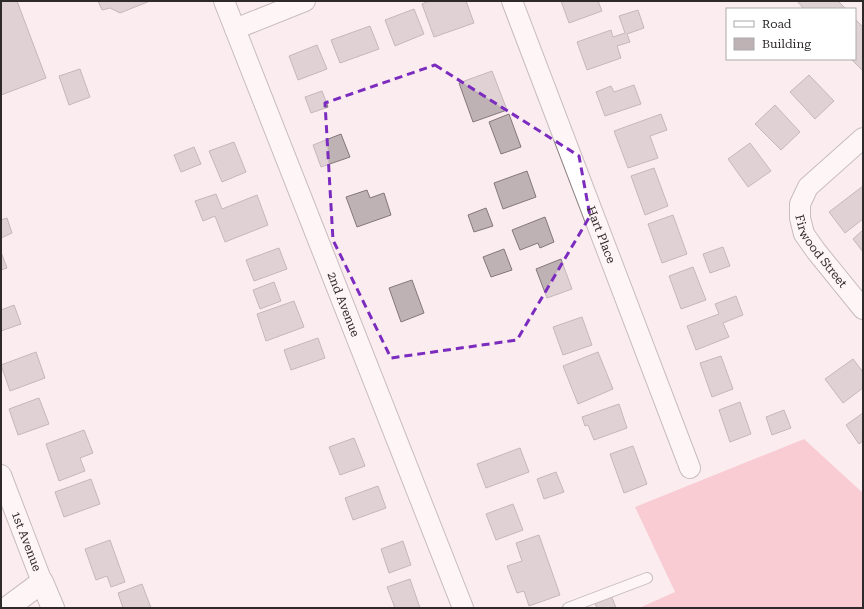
<svg xmlns="http://www.w3.org/2000/svg" width="864" height="609" font-family="'Roboto Serif',serif">
  <style>
    .forest { fill: #f6a5b3 }
    .building { fill: #bfb2b4; stroke: #837779 }
    .lines { fill: none; stroke-linecap: round; stroke-linejoin: round }
    .lane-casing { stroke: #8c8082; stroke-width: 12 }
    .street-casing { stroke: #8c8082; stroke-width: 22 }
    .secondary-casing { stroke: #8c8082; stroke-width: 24 }
    .lane { stroke: #fff; stroke-width: 10 }
    .street { stroke: #fff; stroke-width: 20 }
    .secondary { stroke: #fff; stroke-width: 22 }
    .marked { fill: none; stroke: #7b2cbf; stroke-width: 3; stroke-dasharray: 8 5; stroke-linejoin: round }
    .labels { text-anchor: middle; dominant-baseline: central; stroke-width: 4; stroke-linejoin: round; paint-order: stroke }
    .street-label { font-size: 12px; fill: #2e292a; stroke: #fff }
  </style>
  <rect width="100%" height="100%" fill="#fbedef"/>
  <!-- forest -->
  <path class="forest" d="M 804,439 L 863,493 L 863,608 L 639,608 L 675,592 L 635,507 Z"/>
  <!-- building -->
  <path class="building" d="M 1,1 L 17,1 L 46,78 L 1,95 Z
    M 98,1 L 150,1 L 120,13 L 110,8 L 102,10 Z
    M 429,1 L 466,1 L 474,23 L 434,37 L 422,4 Z
    M 561,1 L 598,1 L 602,11 L 569,23 Z
    M 797,1 L 838,1 L 846,9 L 804,9 Z
    M 414,9 L 424,34 L 395,46 L 385,20 Z
    M 638,10 L 644,28 L 627,34 L 630,42 L 617,46 L 621,58 L 587,70 L 577,42 L 611,30 L 613,37 L 625,33 L 619,16 Z
    M 855,19 L 863,27 L 863,71 L 851,59 L 855,59 Z
    M 370,26 L 379,49 L 340,63 L 331,40 Z
    M 317,45 L 327,69 L 298,80 L 289,56 Z
    M 80,69 L 90,97 L 69,105 L 59,76 Z
    M 492,71 L 507,110 L 473,122 L 459,83 Z
    M 809,75 L 834,101 L 815,119 L 790,92 Z
    M 634,85 L 641,104 L 605,116 L 596,92 L 611,86 L 614,92 Z
    M 322,91 L 328,107 L 311,113 L 305,97 Z
    M 775,105 L 800,132 L 781,150 L 755,124 Z
    M 509,114 L 521,147 L 501,154 L 489,122 Z
    M 661,114 L 667,130 L 650,136 L 658,158 L 628,168 L 614,131 Z
    M 341,134 L 350,157 L 321,167 L 313,145 Z
    M 234,142 L 246,172 L 222,182 L 209,151 Z
    M 750,143 L 771,171 L 748,187 L 728,159 Z
    M 194,147 L 201,164 L 181,172 L 174,155 Z
    M 654,168 L 668,206 L 645,215 L 631,176 Z
    M 527,171 L 536,197 L 503,209 L 494,183 Z
    M 863,186 L 863,219 L 845,233 L 829,212 Z
    M 367,190 L 370,198 L 384,193 L 391,215 L 357,227 L 346,197 Z
    M 216,194 L 222,209 L 257,195 L 268,225 L 225,242 L 215,216 L 203,221 L 195,201 Z
    M 486,208 L 493,226 L 474,232 L 468,215 Z
    M 673,215 L 687,254 L 662,263 L 648,224 Z
    M 545,217 L 554,242 L 540,248 L 538,243 L 520,250 L 512,230 Z
    M 7,218 L 12,233 L 1,238 L 1,220 Z
    M 863,230 L 863,252 L 853,239 Z
    M 723,247 L 730,266 L 710,273 L 703,254 Z
    M 279,248 L 287,269 L 254,281 L 246,260 Z
    M 504,249 L 512,270 L 491,277 L 483,257 Z
    M 1,252 L 7,268 L 1,270 Z
    M 561,259 L 572,289 L 547,298 L 536,269 Z
    M 693,267 L 706,300 L 681,309 L 669,276 Z
    M 412,280 L 424,313 L 401,322 L 389,288 Z
    M 274,282 L 281,301 L 260,309 L 253,290 Z
    M 736,296 L 743,315 L 723,323 L 729,337 L 696,350 L 687,326 L 719,314 L 715,304 Z
    M 294,301 L 304,327 L 266,341 L 257,314 Z
    M 14,305 L 21,324 L 1,331 L 1,310 Z
    M 582,317 L 592,345 L 563,355 L 553,327 Z
    M 318,338 L 325,358 L 291,370 L 284,350 Z
    M 36,352 L 45,378 L 10,391 L 1,365 Z
    M 598,352 L 613,389 L 578,404 L 563,366 Z
    M 721,356 L 733,389 L 712,397 L 700,363 Z
    M 853,359 L 863,372 L 863,388 L 843,403 L 825,379 Z
    M 39,398 L 49,424 L 18,435 L 9,409 Z
    M 740,402 L 751,434 L 730,442 L 719,410 Z
    M 619,404 L 627,428 L 594,440 L 588,425 L 585,426 L 582,417 Z
    M 784,410 L 791,428 L 772,435 L 766,417 Z
    M 863,413 L 863,441 L 859,444 L 846,425 Z
    M 84,430 L 93,453 L 80,458 L 85,471 L 59,481 L 46,444 Z
    M 354,438 L 365,466 L 340,475 L 329,447 Z
    M 633,446 L 647,484 L 624,493 L 610,454 Z
    M 520,448 L 529,472 L 486,488 L 477,464 Z
    M 556,472 L 564,492 L 544,499 L 537,479 Z
    M 91,479 L 100,504 L 64,517 L 55,492 Z
    M 378,486 L 386,508 L 353,520 L 345,498 Z
    M 513,504 L 523,530 L 496,540 L 486,514 Z
    M 539,535 L 560,595 L 529,606 L 524,591 L 517,593 L 507,566 L 522,561 L 516,543 Z
    M 110,540 L 125,582 L 111,587 L 107,576 L 96,580 L 85,549 Z
    M 403,541 L 411,565 L 389,573 L 381,549 Z
    M 410,579 L 420,608 L 395,608 L 387,587 Z
    M 142,584 L 151,608 L 123,608 L 118,593 Z
    M 611,595 L 616,608 L 597,608 L 594,601 Z"/>
  <g class="lines">
    <defs>
      <path id="lane" d="M 568,608 L 647,578"/>
      <g id="street">
        <path id="s1" d="M 224,1 L 463,608"/>
        <path id="s2" d="M 512,1 L 690,468"/>
        <path d="M 235,29 L 305,1"/>
        <path id="s3" d="M 863,138 L 808,187 L 800,204 L 800,218 L 804,234 L 816,251 L 863,309"/>
        <path id="s4" d="M 1,475 L 42,582"/>
      </g>
      <path id="secondary" d="M 7,608 L 42,582 L 53,608"/>
    </defs>
    <!-- lane casing -->
    <use href="#lane" class="lane-casing"/>
    <!-- street casing -->
    <use href="#street" class="street-casing"/>
    <!-- secondary casing -->
    <use href="#secondary" class="secondary-casing"/>
    <!-- lane -->
    <use href="#lane" class="lane"/>
    <!-- street -->
    <use href="#street" class="street"/>
    <!-- secondary -->
    <use href="#secondary" class="secondary"/>
  </g>
  <!-- marked area -->
  <path d="M0 0H864V609H0ZM 435,65 L 579,156 L 590,216 L 517,340 L 391,358 L 333,240 L 325,103 Z" fill="#fbedef" fill-opacity=".55" fill-rule="evenodd"/>
  <path class="marked" d="M 435,65 L 579,156 L 590,216 L 517,340 L 391,358 L 333,240 L 325,103 Z"/>
  <g class="labels">
    <!-- street labels -->
    <g class="street-label">
      <text stroke="none"><textPath href="#s2" startOffset="250">Hart Place</textPath></text>
      <text stroke="none"><textPath href="#s3" startOffset="146">Firwood Street</textPath></text>
      <text stroke="none"><textPath href="#s1" startOffset="326">2nd Avenue</textPath></text>
      <text stroke="none"><textPath href="#s4" startOffset="71">1st Avenue</textPath></text>
    </g>
  </g>
  <!-- border -->
  <rect width="864" height="609" fill="none" stroke="#2e292a" stroke-width="4"/>
  <!-- legend -->
  <rect x="726" y="8" width="130" height="52" fill="#ffffff" stroke="#aba9aa"/>
  <rect x="734" y="21" width="20" height="6" fill="#ffffff" stroke="#aba9aa"/>
  <text x="762" y="28" font-size="12" fill="#2e292a">Road</text>
  <rect x="734" y="38" width="20" height="12" fill="#bfb2b4" stroke="#aba9aa"/>
  <text x="762" y="48" font-size="12" fill="#2e292a">Building</text>
</svg>
